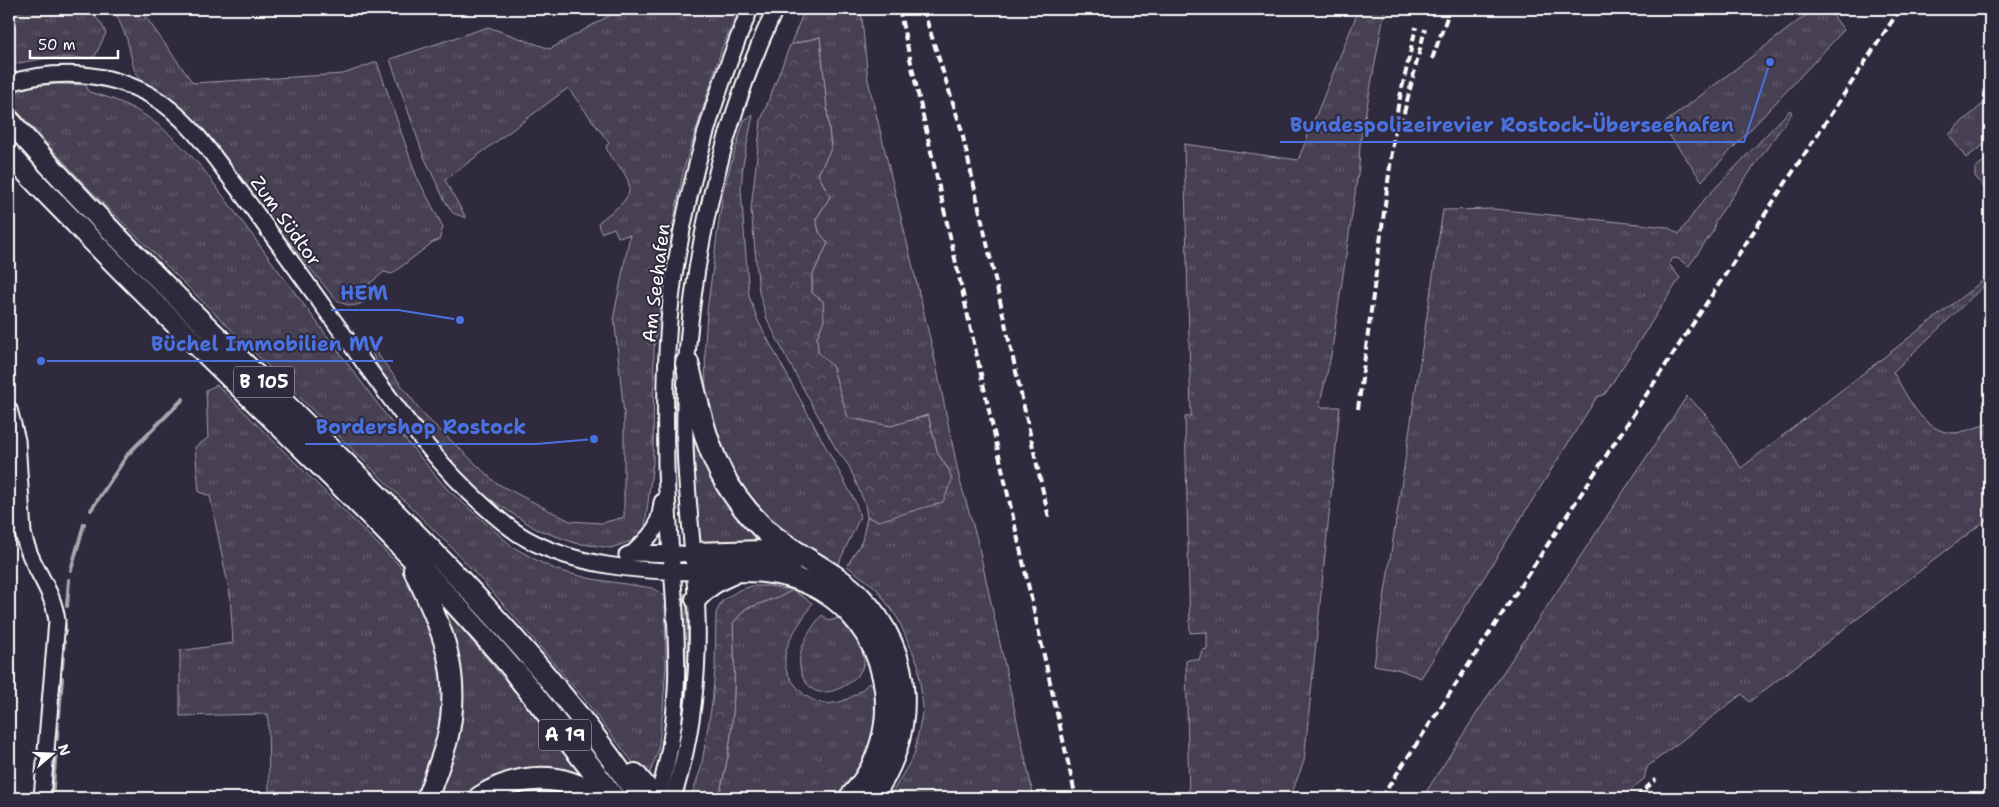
<svg xmlns="http://www.w3.org/2000/svg" width="1999" height="807" font-family="'Shantell Sans',sans-serif">
  <style>
    .grass { fill: url(#grass-tufts); stroke: #a2a0a8 }
    .forest { fill: url(#forest-crowns); stroke: #a2a0a8 }
    .lines { fill: none; stroke-linecap: round; stroke-linejoin: round }
    .stream { stroke: #a7a6ad; stroke-width: 4 }
    .tertiary-casing { stroke: #fff; stroke-width: 19 }
    .trunk-casing { stroke: #fff; stroke-width: 24 }
    .motorway-casing { stroke: #fff; stroke-width: 26 }
    .tertiary { stroke: #2f2a3d; stroke-width: 15 }
    .trunk { stroke: #2f2a3d; stroke-width: 20 }
    .motorway { stroke: #2f2a3d; stroke-width: 22 }
    .rail { stroke: #fff; stroke-width: 4; stroke-dasharray: 8 4; stroke-linecap: butt }
    .labels { text-anchor: middle; dominant-baseline: central; stroke-width: 4; stroke-linejoin: round; paint-order: stroke }
    .shield { fill: #2f2a3d; stroke: #c1bfc5; stroke-width: 1 }
    .shield-label { font-size: 18px; font-weight: bold; fill: #fff }
    .street-label { font-size: 19px; fill: #fff; stroke: #2f2a3d }
    .leader { fill: none; stroke: #4a71e0; stroke-width: 2 }
    .callout-dot { fill: #4a71e0; stroke: #2f2a3d; stroke-width: 2 }
    .callout-label { font-size: 20px; text-anchor: middle; font-weight: bold; fill: #4a71e0; stroke: #2f2a3d; stroke-width: 4; stroke-linejoin: round; paint-order: stroke }
  </style>
  <defs>
    <pattern id="grass-tufts" width="24" height="20" patternUnits="userSpaceOnUse" patternTransform="scale(1.25)"><rect width="24" height="20" fill="#464152"/><path d="M3 7l-1-3M5 7V3M7 7l1-3M15 17l-1-3M17 17v-4M19 17l1-3" fill="none" stroke="#625e6c"/></pattern>
    <pattern id="forest-crowns" width="20" height="18" patternUnits="userSpaceOnUse" patternTransform="scale(1.25)"><rect width="20" height="18" fill="#464152"/><path d="M2 6a3 3 0 1 1 6 0M12 15a3 3 0 1 1 6 0" fill="none" stroke="#625e6c"/></pattern>
  </defs>
  <rect width="100%" height="100%" fill="#2f2a3d"/>
  <filter id="ink" filterUnits="userSpaceOnUse"><feTurbulence type="fractalNoise" baseFrequency=".02" numOctaves="2"/><feDisplacementMap in="SourceGraphic" scale="10" xChannelSelector="R" yChannelSelector="G"/><feConvolveMatrix kernelMatrix="1 2 1 2 8 2 1 2 1" color-interpolation-filters="sRGB"/></filter>
  <g filter="url(#ink)">
    <!-- grass -->
    <path class="grass" d="M 29,9 L 88,9 L 101,23 L 106,33 L 94,58 L 47,58 L 19,63 L 9,67 L 9,15 Z
      M 114,9 L 140,9 L 193,83 L 343,74 L 377,62 L 416,175 L 443,227 L 439,240 L 433,242 L 392,274 L 384,272 L 369,284 L 369,297 C 358,309 347,307 335,299 L 186,114 L 141,80 L 134,69 L 127,39 Z
      M 621,9 L 740,9 L 722,48 L 684,168 L 670,239 L 654,349 L 653,462 L 645,527 L 637,539 L 611,548 L 575,543 L 536,529 L 481,493 L 435,446 L 383,376 L 365,338 L 425,416 L 496,483 L 570,521 L 602,523 L 624,517 L 624,415 L 614,315 L 630,235 L 618,237 L 614,228 L 601,233 L 598,224 L 600,221 C 622,203 643,194 618,165 C 611,157 609,157 606,146 L 609,143 L 568,88 L 445,180 L 466,218 L 453,213 L 445,201 L 424,157 L 390,59 L 488,27 L 550,49 Z
      M 805,9 L 861,9 L 868,80 L 934,355 L 960,481 L 977,539 L 1034,798 L 889,798 L 914,755 L 923,708 L 918,664 L 898,619 L 876,588 L 847,566 L 862,541 L 867,517 L 879,521 L 949,470 L 938,454 L 928,415 L 891,426 L 848,418 L 832,366 L 818,352 L 817,337 L 824,320 L 812,293 L 812,276 L 828,243 L 819,232 L 816,219 L 830,197 L 818,174 L 831,149 L 820,37 L 790,45 Z
      M 1359,9 L 1385,9 L 1360,144 L 1359,167 L 1331,356 L 1319,407 L 1340,407 L 1304,761 L 1290,798 L 1189,798 L 1186,661 L 1192,659 L 1199,660 L 1202,650 L 1207,649 L 1207,632 L 1190,633 L 1185,417 L 1191,416 L 1184,144 L 1298,160 Z
      M 1814,9 L 1828,9 L 1844,30 L 1702,181 L 1662,125 Z
      M 57,84 L 86,85 L 89,92 C 142,105 168,130 203,169 L 394,426 L 447,489 L 513,547 L 540,562 L 557,570 L 592,579 L 652,588 L 665,596 L 666,665 L 663,709 L 658,751 L 647,781 L 584,699 L 513,615 L 453,549 L 89,189 L 9,102 L 9,95 L 32,86 Z
      M 1990,98 L 1990,140 L 1966,158 L 1949,135 L 1957,126 Z
      M 1790,110 L 1792,113 L 1715,221 L 1714,230 L 1689,266 L 1677,258 L 1671,259 L 1669,264 L 1680,278 L 1605,394 L 1597,397 L 1421,678 L 1400,670 L 1374,665 L 1443,210 L 1494,209 L 1667,227 L 1679,234 L 1702,202 Z
      M 753,115 L 743,164 L 741,190 L 749,296 L 759,323 L 855,501 L 860,517 L 836,569 L 760,515 L 726,471 L 706,398 L 705,343 L 707,311 L 723,191 L 744,120 Z
      M 1990,156 L 1990,196 L 1975,176 L 1975,168 Z
      M 1990,275 L 1990,280 L 1893,372 C 1907,395 1922,432 1953,433 C 1962,433 1980,426 1990,423 L 1990,517 L 1749,702 L 1742,694 L 1647,767 L 1644,779 L 1620,798 L 1422,798 L 1506,668 L 1687,396 L 1705,414 L 1741,468 Z
      M 217,385 L 402,568 L 418,588 L 445,657 L 445,718 L 419,798 L 276,798 L 276,790 L 269,792 L 268,714 L 180,716 L 180,651 L 233,643 L 230,595 L 210,496 L 199,492 L 195,447 L 208,438 L 206,390 Z
      M 698,441 L 766,542 L 701,543 L 695,496 L 694,442 Z
      M 793,590 L 812,603 C 803,621 786,638 785,658 C 784,670 790,678 796,686 C 818,714 848,705 869,683 L 875,687 L 878,695 L 875,730 L 868,751 L 848,785 L 834,798 L 718,798 C 735,741 736,682 733,623 L 745,609 L 781,596 Z
      M 682,594 L 686,594 C 690,659 686,722 672,785 L 669,783 C 684,725 686,654 682,594 Z
      M 439,602 L 528,707 L 584,779 L 481,786 L 466,798 L 433,798 L 453,741 Z
      M 822,615 L 829,621 L 838,618 C 848,629 864,645 864,661 C 863,679 833,697 816,691 C 811,689 805,682 803,678 C 793,655 807,633 822,615 Z
      M 548,786 L 585,798 L 492,798 Z"/>
    <!-- forest -->
    <path class="forest" d="M 820,37 L 831,149 L 818,174 L 830,197 L 816,219 L 819,232 L 828,243 L 812,276 L 812,293 L 823,301 L 824,320 L 817,337 L 818,352 L 832,366 L 848,418 L 891,426 L 928,415 L 938,454 L 949,470 L 952,480 L 943,502 L 879,521 L 867,517 L 865,504 L 849,466 L 836,449 L 785,355 L 767,319 L 759,292 L 751,209 L 761,120 L 790,45 Z
      M 752,586 L 769,586 L 793,590 L 781,596 L 745,609 L 733,623 C 736,682 735,741 718,798 L 691,798 L 701,768 L 712,703 L 715,670 L 716,613 L 722,601 L 739,590 Z"/>
    <g class="lines">
      <!-- stream -->
      <path class="stream" d="M 91,510 L 128,454 L 183,399
        M 71,570 L 84,524
        M 67,606 L 69,580
        M 65,632 L 65,625
        M 62,668 L 64,642
        M 59,716 L 62,678
        M 57,739 L 58,723
        M 52,798 L 56,750"/>
      <defs>
        <path id="tertiary" d="M 9,83 C 56,69 106,71 150,95 C 189,117 215,159 242,194 C 284,251 325,309 367,367 C 403,416 438,465 484,506 C 497,518 511,530 527,539 C 576,566 639,571 695,572
          M 9,409 L 17,440 L 23,533 C 30,567 53,587 57,621 L 42,798
          M 633,553 C 652,534 659,530 662,502
          M 627,555 L 633,553 L 681,554
          M 657,798 C 694,691 668,575 666,465 C 665,402 665,339 674,276 C 688,184 714,94 750,9
          M 673,798 C 692,738 699,678 697,615 C 695,557 686,499 685,441 C 682,296 714,141 775,9"/>
        <path id="trunk" d="M 9,120 C 109,234 220,339 328,446 C 440,556 551,668 639,798
          M 9,153 C 31,179 56,203 79,227 C 223,377 381,514 516,673
          M 414,570 C 442,626 463,675 447,740 C 442,759 434,779 427,798
          M 695,572 C 732,571 771,567 807,583 C 891,620 913,732 849,798
          M 696,599 C 706,587 717,580 732,574
          M 635,774 L 655,798"/>
        <path id="motorway" d="M 687,363 C 699,409 707,458 736,497 C 746,511 759,525 772,536 C 800,558 834,572 859,597 C 915,653 916,736 870,798
          M 693,554 L 765,552 L 798,558
          M 516,673 L 590,767 L 613,798
          M 480,798 C 516,774 562,771 597,798"/>
      </defs>
      <!-- tertiary casing -->
      <use href="#tertiary" class="tertiary-casing"/>
      <!-- trunk casing -->
      <use href="#trunk" class="trunk-casing"/>
      <!-- motorway casing -->
      <use href="#motorway" class="motorway-casing"/>
      <!-- tertiary -->
      <use href="#tertiary" class="tertiary"/>
      <!-- trunk -->
      <use href="#trunk" class="trunk"/>
      <!-- motorway -->
      <use href="#motorway" class="motorway"/>
      <!-- rail -->
      <path class="rail" d="M 899,9 L 1076,798
        M 923,9 L 961,128 L 1049,518
        M 1432,59 L 1450,9
        M 1401,125 L 1425,29
        M 1358,409 L 1398,106 L 1416,27
        M 1381,798 L 1900,9
        M 1636,798 L 1656,779"/>
    </g>
  </g>
  <g class="labels">
    <!-- shield labels -->
    <g class="shield">
      <rect x="234" y="366.5" width="60" height="31" rx="4"/>
      <rect x="539" y="719.5" width="52" height="31" rx="4"/>
    </g>
    <g class="shield-label">
      <text x="264" y="382">B 105</text>
      <text x="565" y="735">A 19</text>
    </g>
    <!-- street labels -->
    <g class="street-label">
      <text transform="translate(286 221) rotate(54)">Zum Südtor</text>
      <text transform="translate(656 283) rotate(-83)">Am Seehafen</text>
    </g>
  </g>
  <!-- callouts -->
  <path class="leader" d="M1770 62L1744 142H1280M460 320L398 310H331M41 361L141 361H393M594 439L536 444H305"/>
  <g class="callout-dot">
    <circle cx="1770" cy="62" r="5"/>
    <circle cx="460" cy="320" r="5"/>
    <circle cx="41" cy="361" r="5"/>
    <circle cx="594" cy="439" r="5"/>
  </g>
  <g class="callout-label">
    <text x="1512" y="132">Bundespolizeirevier Rostock-Überseehafen</text>
    <text x="364" y="300">HEM</text>
    <text x="267" y="351">Büchel Immobilien MV</text>
    <text x="421" y="434">Bordershop Rostock</text>
  </g>
  <!-- margin -->
  <rect width="1999" height="807" fill="none" stroke="#2f2a3d" stroke-width="30"/>
  <rect x="15" y="15" width="1969" height="777" fill="none" stroke="#fff" stroke-width="2" filter="url(#ink)"/>
  <!-- north arrow -->
  <g transform="translate(52 754) rotate(71)" stroke="#2f2a3d" stroke-width="4" paint-order="stroke">
  <path d="M0-4L9 19L0 12L-9 19Z" fill="#ffffff"/>
  <text y="-8" font-size="14" font-weight="bold" text-anchor="middle" fill="#ffffff">N</text>
  </g>
  <!-- scale -->
  <path d="M30 50v8h88v-8" fill="none" stroke="#ffffff" stroke-width="2.5"/>
  <text x="38" y="50" font-size="15" fill="#ffffff" stroke="#2f2a3d" stroke-width="4" paint-order="stroke">50 m</text>
</svg>
